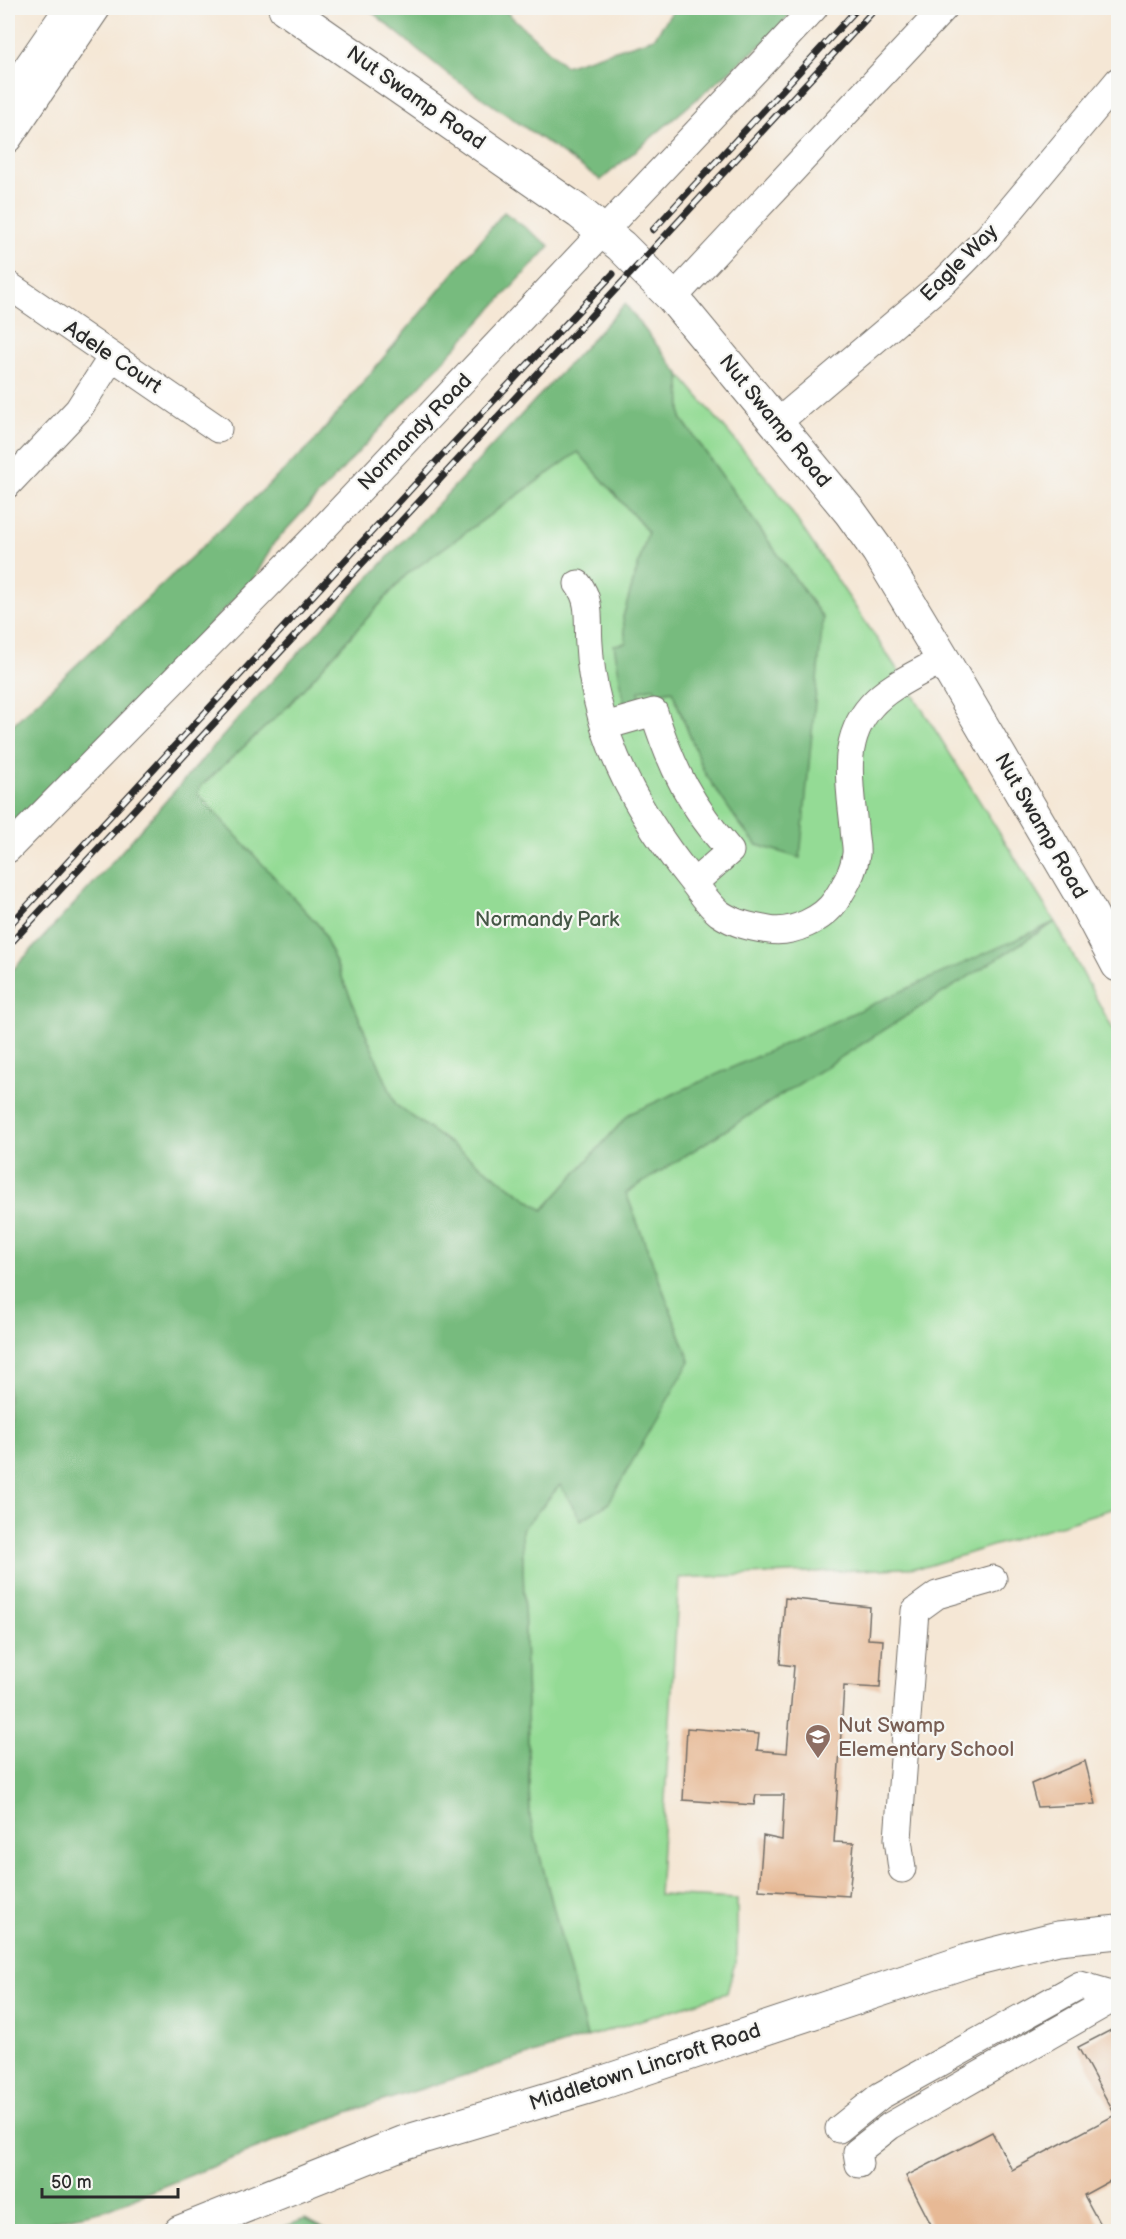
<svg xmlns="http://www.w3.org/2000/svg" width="1126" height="2239" font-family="'Balsamiq Sans',sans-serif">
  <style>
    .green { fill: #94db95; stroke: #608360; stroke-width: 1.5 }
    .forest { fill: #77bb7e; stroke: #517354; stroke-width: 1.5 }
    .building { fill: #e7b995 }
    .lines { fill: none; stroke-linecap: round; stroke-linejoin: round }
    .minor-casing { stroke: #726d66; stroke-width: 29 }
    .major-casing { stroke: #726d66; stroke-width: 35 }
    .minor { stroke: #fff; stroke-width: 27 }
    .major { stroke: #fff; stroke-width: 33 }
    .rail-casing { stroke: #2b2b2b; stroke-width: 7 }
    .rail { stroke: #f6f6f2; stroke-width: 4.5; stroke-dasharray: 14; stroke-linecap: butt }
    .labels { text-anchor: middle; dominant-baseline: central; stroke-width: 4.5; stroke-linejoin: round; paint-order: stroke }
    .street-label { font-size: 21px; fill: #2b2b2b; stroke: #f6f6f2 }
    .park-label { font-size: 21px; fill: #455746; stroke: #f6f6f2 }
    .education-label { font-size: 21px; fill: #785e54; stroke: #f6f6f2; text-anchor: start }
  </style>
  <rect width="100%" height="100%" fill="#f6f6f2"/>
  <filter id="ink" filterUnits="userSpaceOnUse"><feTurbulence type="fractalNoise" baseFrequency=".0167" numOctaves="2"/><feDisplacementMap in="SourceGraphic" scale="12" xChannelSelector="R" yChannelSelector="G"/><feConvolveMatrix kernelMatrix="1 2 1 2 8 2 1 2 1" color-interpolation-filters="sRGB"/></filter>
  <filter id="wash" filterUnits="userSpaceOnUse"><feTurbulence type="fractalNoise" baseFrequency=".008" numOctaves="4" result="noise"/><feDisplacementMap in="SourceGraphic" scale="24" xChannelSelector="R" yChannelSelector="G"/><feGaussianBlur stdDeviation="1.35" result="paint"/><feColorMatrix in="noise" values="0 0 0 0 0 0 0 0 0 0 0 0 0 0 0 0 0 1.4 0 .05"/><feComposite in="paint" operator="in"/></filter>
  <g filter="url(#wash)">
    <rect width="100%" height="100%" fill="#f5e7d5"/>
    <!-- green -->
    <path class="green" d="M 680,375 L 776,489 L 899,672 L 1055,922 L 1118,1039 L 1118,1507 L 924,1567 L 679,1578 L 659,1895 L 737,1899 L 737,1955 L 727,1993 L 587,2037 L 530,1818 L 522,1529 L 560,1485 L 690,1361 L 626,1193 L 1050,925 L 629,1114 L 543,1210 L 396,1105 L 321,928 L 197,794 L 199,788 L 287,707 L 406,575 L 578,452 L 648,532 L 623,617 L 626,643 L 614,645 L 639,691 L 654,687 L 657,693 L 672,690 C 694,752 715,795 757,845 L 823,618 L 681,418 Z"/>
    <!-- forest -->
    <path class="forest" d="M 367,8 L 502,8 L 565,66 L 654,38 L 675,8 L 796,8 L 769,38 L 601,180 L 449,75 Z
      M 504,212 L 550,246 L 273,544 L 254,579 L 8,834 L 8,729 L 312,444 Z
      M 625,304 L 680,375 L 681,418 L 823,618 L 800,858 L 757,845 L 738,822 L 704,772 L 672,690 L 656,693 L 654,687 L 639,691 L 641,701 L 625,707 L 614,645 L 626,643 L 623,617 L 648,532 L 578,452 L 406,575 L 287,707 L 199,788 L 198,794 L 321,928 L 396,1105 L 543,1210 L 629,1114 L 1055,922 L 626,1193 L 690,1361 L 608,1504 L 581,1520 L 560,1485 L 522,1530 L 530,1818 L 587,2037 L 348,2112 L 104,2210 L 8,2231 L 8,975 L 91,886 L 259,695 Z
      M 305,2219 L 329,2231 L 273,2231 Z"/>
    <g id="blocks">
      <!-- building -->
      <path class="building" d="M 785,1598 L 870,1607 L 868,1639 L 883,1640 L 880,1688 L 844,1686 L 834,1842 L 854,1843 L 849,1896 L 759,1890 L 763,1836 L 782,1840 L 784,1795 L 756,1795 L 754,1805 L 683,1800 L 687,1728 L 759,1734 L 757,1750 L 787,1753 L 794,1666 L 780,1664 Z
        M 1085,1761 L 1096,1804 L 1037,1807 L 1031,1784 Z
        M 1119,2026 L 1119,2176 L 1084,2195 L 1104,2232 L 935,2232 L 906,2176 L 992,2132 L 1012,2170 L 1115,2115 L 1078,2047 Z"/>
    </g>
  </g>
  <g filter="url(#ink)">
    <use href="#blocks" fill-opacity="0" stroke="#726d66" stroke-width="1.5"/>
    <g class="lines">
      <defs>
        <path id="minor" d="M 8,95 L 68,8
          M 8,139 L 97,8
          M 8,285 L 218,429
          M 673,298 L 944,8
          M 777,423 L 945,281 L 988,237 L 1118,81
          M 8,484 L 78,410 L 112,357
          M 578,584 C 592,602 587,622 589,644 C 590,663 593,684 598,703 C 613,769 650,829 692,881 C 700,891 709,905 719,913 C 735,924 751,927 769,930 C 792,934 824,919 836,900 C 845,886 854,871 856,854 C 857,846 854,836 854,827 C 850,785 840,741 871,706 C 889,685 920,673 943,659
          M 605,726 L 654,712 C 671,768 692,807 730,851 L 694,883
          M 8,849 L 318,534 L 814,8
          M 902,1869 L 898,1839 L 915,1611 L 937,1595 L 993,1579
          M 839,2129 L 880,2096 L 1080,1985 L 1118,1996
          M 859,2164 L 857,2152 L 890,2126 L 1118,1996"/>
        <path id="major" d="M 285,8 L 579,212 L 621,246 L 673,298 L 850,512 L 878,551 L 943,659 L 1081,895 L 1118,965
          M 180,2232 L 405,2142 L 595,2085 L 970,1960 L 1058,1938 L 1118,1932"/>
      </defs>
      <!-- minor casing -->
      <use href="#minor" class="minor-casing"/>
      <!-- major casing -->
      <use href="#major" class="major-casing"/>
      <!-- minor -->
      <use href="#minor" class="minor"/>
      <!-- major -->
      <use href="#major" class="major"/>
      <defs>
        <path id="rail" d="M 653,230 L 858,8
          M 8,927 L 432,466 L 613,274
          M 8,946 L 876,8"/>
      </defs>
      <!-- rail casing -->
      <use href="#rail" class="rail-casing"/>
      <!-- rail -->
      <use href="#rail" class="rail"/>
    </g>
  </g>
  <!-- icons -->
  <defs>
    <symbol id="school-pin" viewBox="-11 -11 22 30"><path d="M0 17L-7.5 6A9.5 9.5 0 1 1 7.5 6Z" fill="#8d6e63" stroke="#f6f6f2"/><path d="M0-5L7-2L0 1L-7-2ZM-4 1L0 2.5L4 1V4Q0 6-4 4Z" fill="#fff"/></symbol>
  </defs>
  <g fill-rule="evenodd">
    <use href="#school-pin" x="803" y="1722" width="30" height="40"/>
  </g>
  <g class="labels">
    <!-- street labels -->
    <g class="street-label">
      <text transform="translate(416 98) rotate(35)">Nut Swamp Road</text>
      <text transform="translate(959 263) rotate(-45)">Eagle Way</text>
      <text transform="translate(113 357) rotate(34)">Adele Court</text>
      <text transform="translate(775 421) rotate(51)">Nut Swamp Road</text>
      <text transform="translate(415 432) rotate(-46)">Normandy Road</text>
      <text transform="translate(1041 826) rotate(60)">Nut Swamp Road</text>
      <text transform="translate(645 2067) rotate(-18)">Middletown Lincroft Road</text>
    </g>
    <!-- park labels -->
    <g class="park-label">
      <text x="547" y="919">Normandy Park</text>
    </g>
    <!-- education labels -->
    <g class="education-label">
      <text x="838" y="1725">Nut Swamp<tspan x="838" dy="24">Elementary School</tspan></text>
    </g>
  </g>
  <!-- margin -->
  <rect width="1126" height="2239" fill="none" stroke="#f6f6f2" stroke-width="30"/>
  <!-- scale -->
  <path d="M42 2188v9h136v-9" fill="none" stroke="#2b2b2b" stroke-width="3"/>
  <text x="51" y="2188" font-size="18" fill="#2b2b2b" stroke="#f6f6f2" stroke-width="4.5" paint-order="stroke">50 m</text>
</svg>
